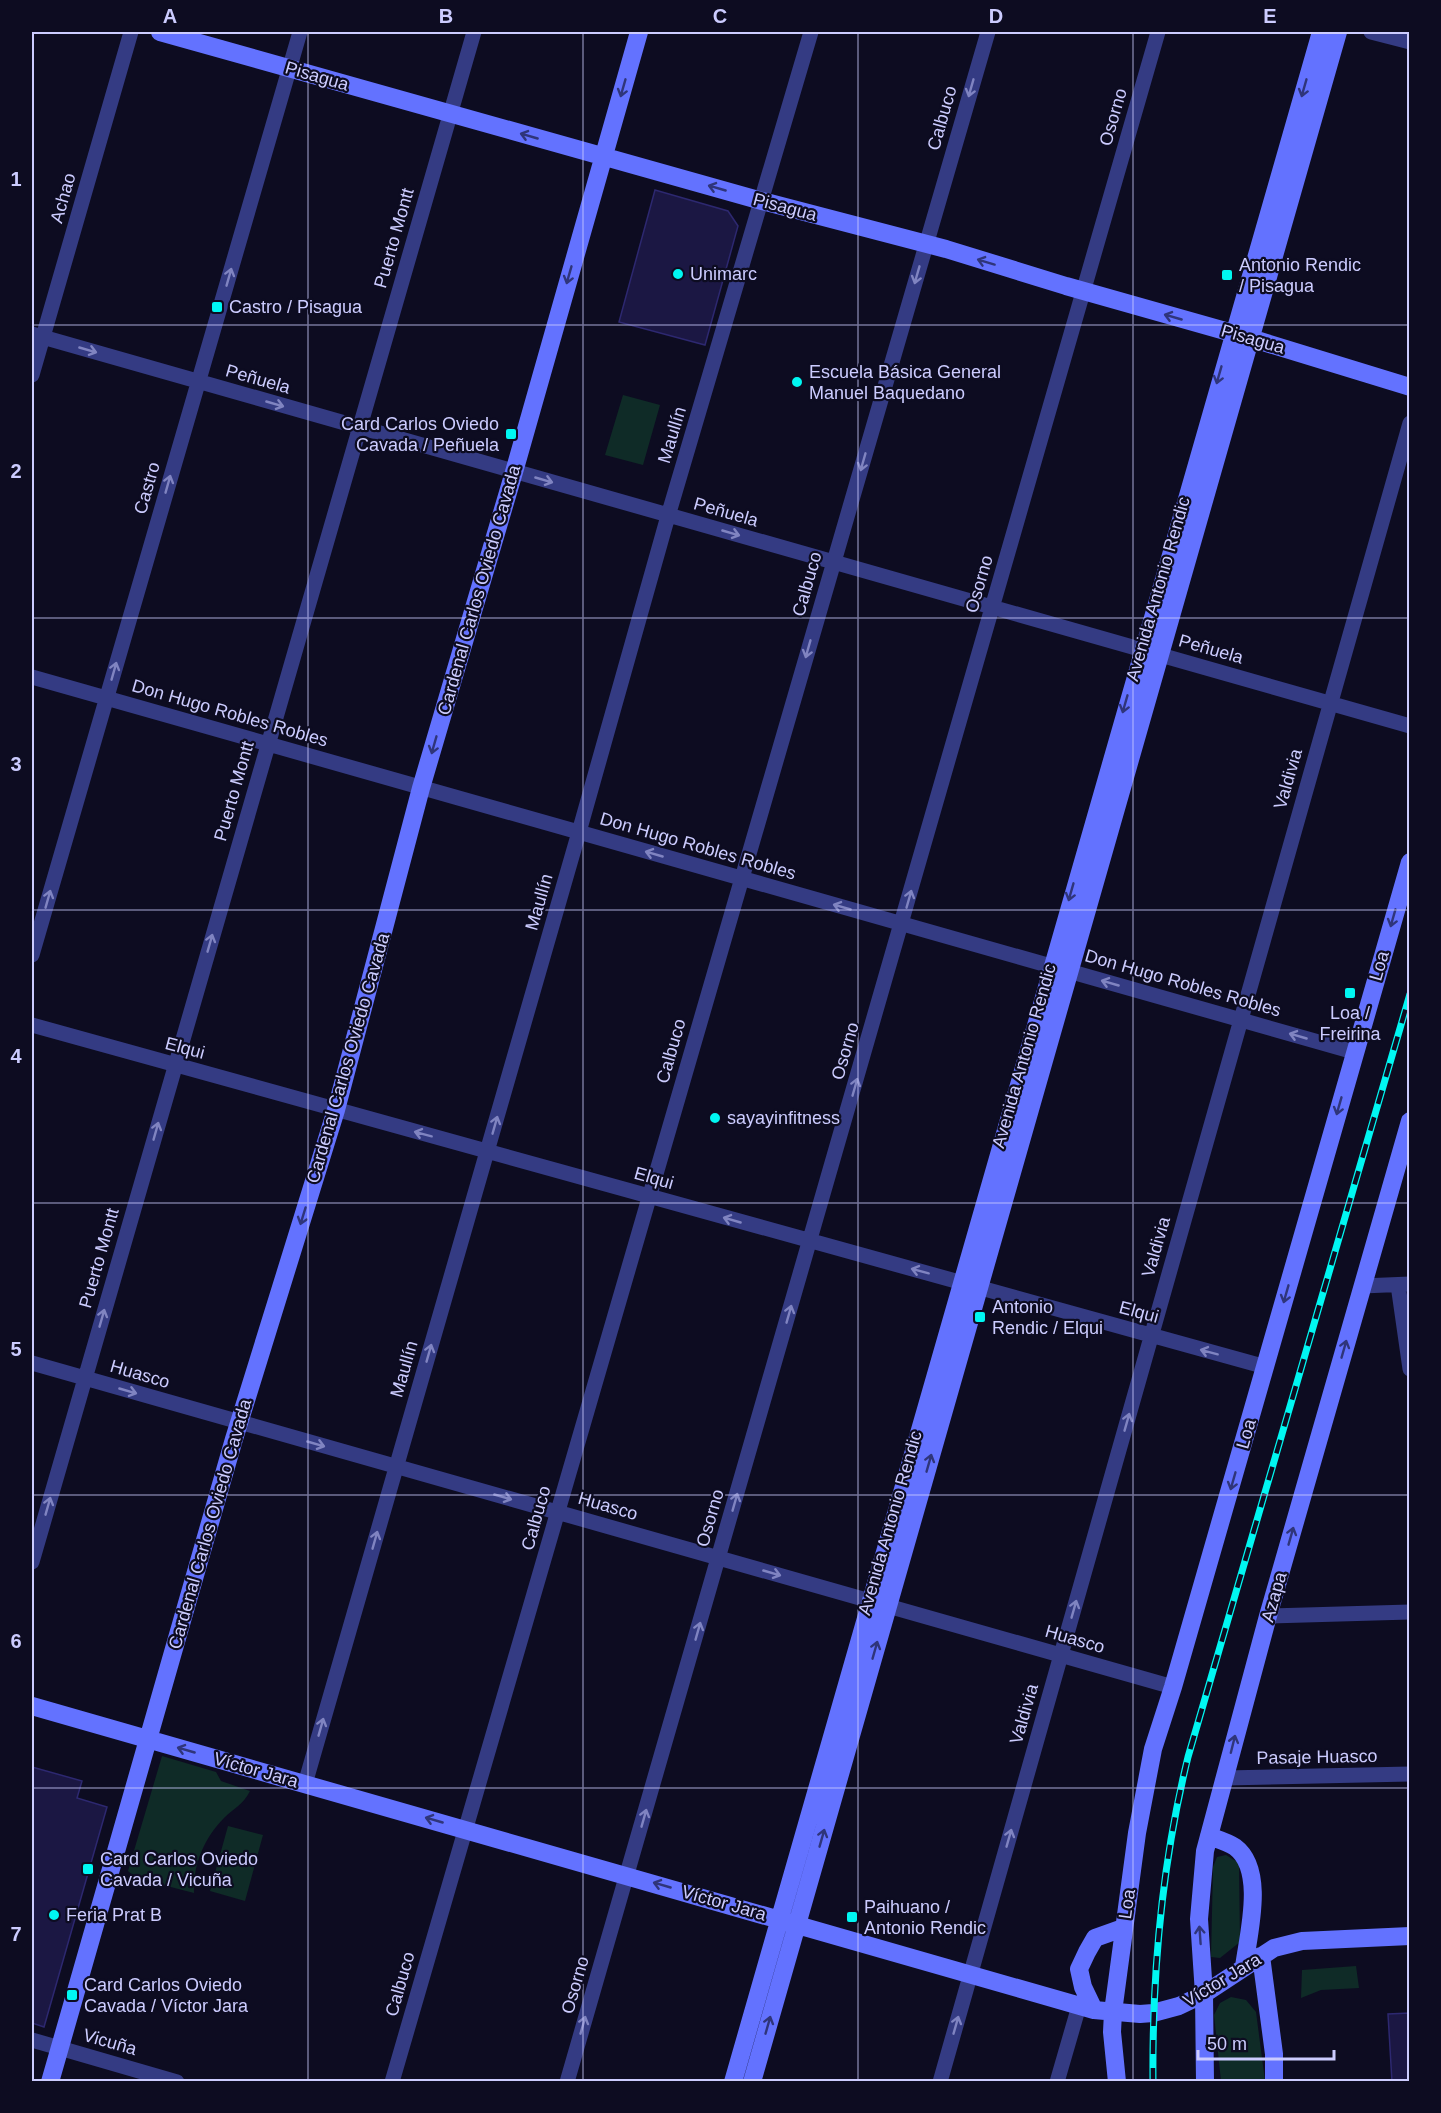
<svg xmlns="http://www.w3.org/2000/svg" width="1441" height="2113" font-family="Helvetica,sans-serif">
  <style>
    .green { fill: #0f2b27 }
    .building { fill: #1b1743; stroke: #2d2870; stroke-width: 1.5 }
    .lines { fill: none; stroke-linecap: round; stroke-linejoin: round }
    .street { stroke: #343b83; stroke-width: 15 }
    .secondary { stroke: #6372ff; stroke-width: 18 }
    .rail-casing { stroke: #00f7f2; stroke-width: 7 }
    .rail { stroke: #0d0c21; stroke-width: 4.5; stroke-dasharray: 14; stroke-linecap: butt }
    .oneway { stroke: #2f357a }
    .oneway2 { stroke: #8084c1 }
    .grid { fill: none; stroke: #ccf; stroke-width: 1.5; stroke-opacity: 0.55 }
    .poi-dot { fill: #00f7f2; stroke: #0d0c21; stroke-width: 2 }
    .labels { text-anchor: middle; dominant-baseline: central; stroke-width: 4.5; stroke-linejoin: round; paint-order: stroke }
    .street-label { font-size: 18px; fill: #ccf; stroke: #0d0c21 }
    .poi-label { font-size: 18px; fill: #ccf; stroke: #0d0c21; text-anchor: start }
    .neatline { fill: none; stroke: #ccf; stroke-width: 2 }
    .grid-label { font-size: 20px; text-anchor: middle; font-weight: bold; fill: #ccf }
  </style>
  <rect width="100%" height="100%" fill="#0d0c21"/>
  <!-- green -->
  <path class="green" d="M 623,395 L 660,405 L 643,465 L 605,455 Z
    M 162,1756 L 216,1772 L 221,1781 L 250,1791 C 243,1805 234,1808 224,1818 C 204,1838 193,1865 194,1893 L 136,1878 L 128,1871 Z
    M 228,1826 L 263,1835 L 245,1901 L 210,1891 Z
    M 1226,1855 L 1239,1863 L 1240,1942 L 1220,1958 L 1211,1957 L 1213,1867 L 1217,1857 Z
    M 1356,1966 L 1359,1988 L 1321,1990 L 1301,1998 L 1302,1970 Z
    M 1231,1997 L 1246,2000 L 1256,2012 L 1265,2081 L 1221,2081 L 1214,2015 L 1220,2003 Z"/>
  <!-- building -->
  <path class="building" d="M 655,190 L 728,211 L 738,226 L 705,345 L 619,322 Z
    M 32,1767 L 82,1781 L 77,1798 L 107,1807 L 44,2027 L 32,2023 Z
    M 1410,2013 L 1410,2082 L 1392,2082 L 1388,2014 Z"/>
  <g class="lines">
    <!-- street -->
    <path class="street" d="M 1371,32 L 1410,42
      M 32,334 L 1410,726
      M 32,375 L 131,32
      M 32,677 L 1354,1052
      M 32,955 L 300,32
      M 32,1025 L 1266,1367
      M 1398,1285 L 1410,1369
      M 1362,1286 L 1410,1284
      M 32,1363 L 1173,1687
      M 32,1562 L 474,32
      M 1268,1616 L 1410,1612
      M 1225,1778 L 1410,1774
      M 305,1784 L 579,832 L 668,516 L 811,32
      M 32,2040 L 177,2082
      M 392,2082 L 988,32
      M 567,2082 L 1158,32
      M 940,2082 L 1410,423
      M 1057,2082 L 1079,2006"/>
    <!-- secondary -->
    <path class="secondary" d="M 160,32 L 762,201 L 946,249 L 1066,286 L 1250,338 L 1410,387
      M 32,1706 L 1094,2010 L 1140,2014 L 1153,2013 L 1179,2006 L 1204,1994 L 1274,1948 L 1302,1941 L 1410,1936
      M 1209,1836 C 1217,1839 1228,1842 1235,1847 C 1266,1870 1248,1935 1244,1967
      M 1261,1956 L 1274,2054 L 1274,2082
      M 1094,2010 L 1083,1987 L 1079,1969 L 1087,1952 L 1095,1938 L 1123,1928
      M 50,2082 L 234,1439 L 336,1110 L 421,788 L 514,472 L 639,32
      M 733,2082 C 926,1397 1119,713 1321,32
      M 752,2082 L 1338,32
      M 1117,2082 L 1112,2032 L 1113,2012 L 1137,1833 L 1153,1749 L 1173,1687 L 1410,862
      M 1205,2082 L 1204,1994 L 1199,1919 L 1205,1851 L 1268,1616 L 1410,1121"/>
    <defs>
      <path id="rail" d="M 1153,2082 C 1152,1972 1162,1863 1188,1757 L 1410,994"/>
    </defs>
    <!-- rail casing -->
    <use href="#rail" class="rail-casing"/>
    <!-- rail -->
    <use href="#rail" class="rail"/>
  </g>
  <!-- one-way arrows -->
  <defs><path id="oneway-shaft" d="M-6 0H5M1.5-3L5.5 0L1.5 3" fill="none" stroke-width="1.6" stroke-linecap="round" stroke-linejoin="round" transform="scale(1.5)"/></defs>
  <g class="oneway">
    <use href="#oneway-shaft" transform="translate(623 88) rotate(106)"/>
    <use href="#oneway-shaft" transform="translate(1304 88) rotate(106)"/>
    <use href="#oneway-shaft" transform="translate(529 136) rotate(-164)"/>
    <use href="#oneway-shaft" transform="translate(717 188) rotate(-164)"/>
    <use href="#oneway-shaft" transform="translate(986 262) rotate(-163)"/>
    <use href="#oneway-shaft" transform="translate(569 275) rotate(106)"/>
    <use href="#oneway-shaft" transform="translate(1173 317) rotate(-164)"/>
    <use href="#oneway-shaft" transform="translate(1219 375) rotate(106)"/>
    <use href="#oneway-shaft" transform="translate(1125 704) rotate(106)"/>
    <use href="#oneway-shaft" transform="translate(434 745) rotate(106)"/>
    <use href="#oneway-shaft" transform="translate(1071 892) rotate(106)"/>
    <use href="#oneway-shaft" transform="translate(1393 918) rotate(106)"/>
    <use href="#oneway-shaft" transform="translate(1339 1106) rotate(106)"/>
    <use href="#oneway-shaft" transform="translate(303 1216) rotate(107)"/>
    <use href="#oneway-shaft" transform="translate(1286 1294) rotate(106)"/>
    <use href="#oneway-shaft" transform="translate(1344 1349) rotate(-74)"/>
    <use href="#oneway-shaft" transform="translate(929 1463) rotate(-74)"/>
    <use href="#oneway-shaft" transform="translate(1233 1481) rotate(106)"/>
    <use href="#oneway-shaft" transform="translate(1291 1536) rotate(-74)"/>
    <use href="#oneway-shaft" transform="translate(875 1650) rotate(-74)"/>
    <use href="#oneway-shaft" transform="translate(1233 1744) rotate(-76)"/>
    <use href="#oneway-shaft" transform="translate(186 1750) rotate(-164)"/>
    <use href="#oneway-shaft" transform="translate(434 1820) rotate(-164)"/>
    <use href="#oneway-shaft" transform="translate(822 1838) rotate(-74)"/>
    <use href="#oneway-shaft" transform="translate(662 1885) rotate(-164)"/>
    <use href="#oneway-shaft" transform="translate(1200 1935) rotate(-94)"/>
    <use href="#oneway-shaft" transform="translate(768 2025) rotate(-74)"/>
  </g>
  <g class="oneway2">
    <use href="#oneway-shaft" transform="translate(971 88) rotate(106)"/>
    <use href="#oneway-shaft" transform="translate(917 275) rotate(106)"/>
    <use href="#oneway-shaft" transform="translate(229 277) rotate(-74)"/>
    <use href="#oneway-shaft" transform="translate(88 350) rotate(16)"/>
    <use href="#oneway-shaft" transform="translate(275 404) rotate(16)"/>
    <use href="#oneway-shaft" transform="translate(863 462) rotate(106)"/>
    <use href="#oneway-shaft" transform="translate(544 480) rotate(16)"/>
    <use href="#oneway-shaft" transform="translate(168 484) rotate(-74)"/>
    <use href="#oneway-shaft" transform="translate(731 533) rotate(16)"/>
    <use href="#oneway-shaft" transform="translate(808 649) rotate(106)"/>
    <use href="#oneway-shaft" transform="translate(114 671) rotate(-74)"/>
    <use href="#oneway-shaft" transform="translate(654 854) rotate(-164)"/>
    <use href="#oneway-shaft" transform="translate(48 899) rotate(-74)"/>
    <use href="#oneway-shaft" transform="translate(909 899) rotate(-74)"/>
    <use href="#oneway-shaft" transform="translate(842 907) rotate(-164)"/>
    <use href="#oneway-shaft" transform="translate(210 943) rotate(-74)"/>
    <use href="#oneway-shaft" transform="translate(1110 983) rotate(-164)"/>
    <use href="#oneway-shaft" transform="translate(1298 1036) rotate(-164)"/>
    <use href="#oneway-shaft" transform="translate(855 1087) rotate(-74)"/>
    <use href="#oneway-shaft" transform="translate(495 1125) rotate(-74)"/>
    <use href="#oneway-shaft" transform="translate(156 1131) rotate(-74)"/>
    <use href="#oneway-shaft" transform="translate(423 1134) rotate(-165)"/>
    <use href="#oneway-shaft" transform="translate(732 1220) rotate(-164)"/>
    <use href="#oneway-shaft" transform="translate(920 1271) rotate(-165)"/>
    <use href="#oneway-shaft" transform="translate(789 1314) rotate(-74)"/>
    <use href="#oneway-shaft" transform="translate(102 1318) rotate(-74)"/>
    <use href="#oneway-shaft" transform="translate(1209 1352) rotate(-165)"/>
    <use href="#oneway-shaft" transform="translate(429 1353) rotate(-74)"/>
    <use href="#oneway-shaft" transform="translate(128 1391) rotate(16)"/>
    <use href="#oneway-shaft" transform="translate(1127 1422) rotate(-74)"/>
    <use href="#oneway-shaft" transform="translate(316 1444) rotate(16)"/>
    <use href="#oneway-shaft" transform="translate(503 1497) rotate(16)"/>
    <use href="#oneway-shaft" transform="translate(735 1502) rotate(-74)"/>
    <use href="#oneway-shaft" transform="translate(48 1506) rotate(-74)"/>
    <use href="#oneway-shaft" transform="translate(375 1540) rotate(-74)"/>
    <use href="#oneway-shaft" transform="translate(772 1573) rotate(16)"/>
    <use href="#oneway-shaft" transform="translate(1074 1609) rotate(-74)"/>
    <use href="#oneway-shaft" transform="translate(698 1631) rotate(-74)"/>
    <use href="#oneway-shaft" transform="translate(321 1727) rotate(-74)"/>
    <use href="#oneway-shaft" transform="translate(644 1818) rotate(-74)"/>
    <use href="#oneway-shaft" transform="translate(1009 1838) rotate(-74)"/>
    <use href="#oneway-shaft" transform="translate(583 2025) rotate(-74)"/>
    <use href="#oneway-shaft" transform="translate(956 2025) rotate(-74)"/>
  </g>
  <!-- grid -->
  <path class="grid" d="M 308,32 L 308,2082M 583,32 L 583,2082M 858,32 L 858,2082M 1133,32 L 1133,2082M 32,325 L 1410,325M 32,618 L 1410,618M 32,910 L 1410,910M 32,1203 L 1410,1203M 32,1495 L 1410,1495M 32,1788 L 1410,1788"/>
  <!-- markers -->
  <g class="poi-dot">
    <circle cx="678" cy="274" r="6"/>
    <rect x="1221" y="269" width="12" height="12" rx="3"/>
    <rect x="211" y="301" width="12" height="12" rx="3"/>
    <circle cx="797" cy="382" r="6"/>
    <rect x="505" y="428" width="12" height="12" rx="3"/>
    <rect x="1344" y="987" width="12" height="12" rx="3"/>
    <circle cx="715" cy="1118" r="6"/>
    <rect x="974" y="1311" width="12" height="12" rx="3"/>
    <rect x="82" y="1863" width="12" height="12" rx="3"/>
    <circle cx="54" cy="1915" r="6"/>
    <rect x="846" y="1911" width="12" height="12" rx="3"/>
    <rect x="66" y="1989" width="12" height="12" rx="3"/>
  </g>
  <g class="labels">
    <!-- street labels -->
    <g class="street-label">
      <text transform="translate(317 76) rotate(16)">Pisagua</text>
      <text transform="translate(1113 117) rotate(-74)">Osorno</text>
      <text transform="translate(942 118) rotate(-74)">Calbuco</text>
      <text transform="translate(63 198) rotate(-74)">Achao</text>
      <text transform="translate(785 207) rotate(15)">Pisagua</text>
      <text transform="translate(394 238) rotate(-74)">Puerto Montt</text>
      <text transform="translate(1253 339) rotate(16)">Pisagua</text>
      <text transform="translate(258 379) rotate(16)">Peñuela</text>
      <text transform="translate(672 435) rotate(-73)">Maullín</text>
      <text transform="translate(147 488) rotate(-74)">Castro</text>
      <text transform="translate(726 512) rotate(16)">Peñuela</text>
      <text transform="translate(807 584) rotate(-74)">Calbuco</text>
      <text transform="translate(979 584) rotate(-74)">Osorno</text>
      <text transform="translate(1158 589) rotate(-74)">Avenida Antonio Rendic</text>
      <text transform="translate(479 590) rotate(-74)">Cardenal Carlos Oviedo Cavada</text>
      <text transform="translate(1211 649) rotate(16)">Peñuela</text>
      <text transform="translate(230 713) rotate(16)">Don Hugo Robles Robles</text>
      <text transform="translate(1288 779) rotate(-74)">Valdivia</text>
      <text transform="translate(234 791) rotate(-74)">Puerto Montt</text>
      <text transform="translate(698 846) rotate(16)">Don Hugo Robles Robles</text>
      <text transform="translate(539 902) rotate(-74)">Maullín</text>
      <text transform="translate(1379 966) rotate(-74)">Loa</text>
      <text transform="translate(1183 983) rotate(16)">Don Hugo Robles Robles</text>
      <text transform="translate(185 1048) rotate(15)">Elqui</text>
      <text transform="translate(671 1051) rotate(-74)">Calbuco</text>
      <text transform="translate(845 1051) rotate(-74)">Osorno</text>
      <text transform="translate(1024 1056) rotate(-74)">Avenida Antonio Rendic</text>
      <text transform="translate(348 1058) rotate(-74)">Cardenal Carlos Oviedo Cavada</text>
      <text transform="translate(654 1178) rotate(16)">Elqui</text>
      <text transform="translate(1156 1247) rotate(-74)">Valdivia</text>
      <text transform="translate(99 1258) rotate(-74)">Puerto Montt</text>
      <text transform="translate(1139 1312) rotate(15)">Elqui</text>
      <text transform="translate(404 1369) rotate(-74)">Maullín</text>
      <text transform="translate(140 1374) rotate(16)">Huasco</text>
      <text transform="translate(1246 1434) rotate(-74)">Loa</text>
      <text transform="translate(608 1506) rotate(16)">Huasco</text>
      <text transform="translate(536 1518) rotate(-74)">Calbuco</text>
      <text transform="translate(710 1518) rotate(-74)">Osorno</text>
      <text transform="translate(890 1523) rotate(-74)">Avenida Antonio Rendic</text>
      <text transform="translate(210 1524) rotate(-74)">Cardenal Carlos Oviedo Cavada</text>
      <text transform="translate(1274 1597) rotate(-74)">Azapa</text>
      <text transform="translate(1075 1639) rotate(16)">Huasco</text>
      <text transform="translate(1024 1714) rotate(-74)">Valdivia</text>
      <text transform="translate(1317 1757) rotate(-1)">Pasaje Huasco</text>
      <text transform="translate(256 1770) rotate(16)">Víctor Jara</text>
      <text transform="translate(724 1903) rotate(16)">Víctor Jara</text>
      <text transform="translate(1127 1904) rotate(-82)">Loa</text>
      <text transform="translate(1222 1980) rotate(-31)">Víctor Jara</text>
      <text transform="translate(400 1984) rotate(-74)">Calbuco</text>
      <text transform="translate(575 1985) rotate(-74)">Osorno</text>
      <text transform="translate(110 2042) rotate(16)">Vicuña</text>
    </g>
    <!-- poi labels -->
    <g class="poi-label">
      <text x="1239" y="265">Antonio Rendic<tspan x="1239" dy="21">/ Pisagua</tspan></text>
      <text x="690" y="274">Unimarc</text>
      <text x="229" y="307">Castro / Pisagua</text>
      <text x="809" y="372">Escuela Básica General<tspan x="809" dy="21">Manuel Baquedano</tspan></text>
      <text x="499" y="424" text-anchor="end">Card Carlos Oviedo<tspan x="499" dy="21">Cavada / Peñuela</tspan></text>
      <text x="1350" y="1013" text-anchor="middle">Loa /<tspan x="1350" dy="21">Freirina</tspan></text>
      <text x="727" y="1118">sayayinfitness</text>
      <text x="992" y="1307">Antonio<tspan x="992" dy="21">Rendic / Elqui</tspan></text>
      <text x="100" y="1859">Card Carlos Oviedo<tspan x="100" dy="21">Cavada / Vicuña</tspan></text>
      <text x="864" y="1907">Paihuano /<tspan x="864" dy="21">Antonio Rendic</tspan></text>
      <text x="66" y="1915">Feria Prat B</text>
      <text x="84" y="1985">Card Carlos Oviedo<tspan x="84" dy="21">Cavada / Víctor Jara</tspan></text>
    </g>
  </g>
  <!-- border -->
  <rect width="1441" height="2113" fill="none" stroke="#0d0c21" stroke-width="66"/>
  <!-- scale -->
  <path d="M1198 2050v9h136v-9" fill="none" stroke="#ccccff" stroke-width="3"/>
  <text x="1207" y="2050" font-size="18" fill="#ccccff" stroke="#0d0c21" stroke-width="4.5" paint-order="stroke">50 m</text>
  <rect x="33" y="33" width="1375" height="2047" class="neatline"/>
  <g class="grid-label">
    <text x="170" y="23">A</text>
    <text x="446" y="23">B</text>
    <text x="720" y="23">C</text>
    <text x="996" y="23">D</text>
    <text x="1270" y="23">E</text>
    <text x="16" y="186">1</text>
    <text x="16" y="478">2</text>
    <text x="16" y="771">3</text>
    <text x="16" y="1063">4</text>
    <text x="16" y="1356">5</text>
    <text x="16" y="1648">6</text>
    <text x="16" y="1941">7</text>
  </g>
</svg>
